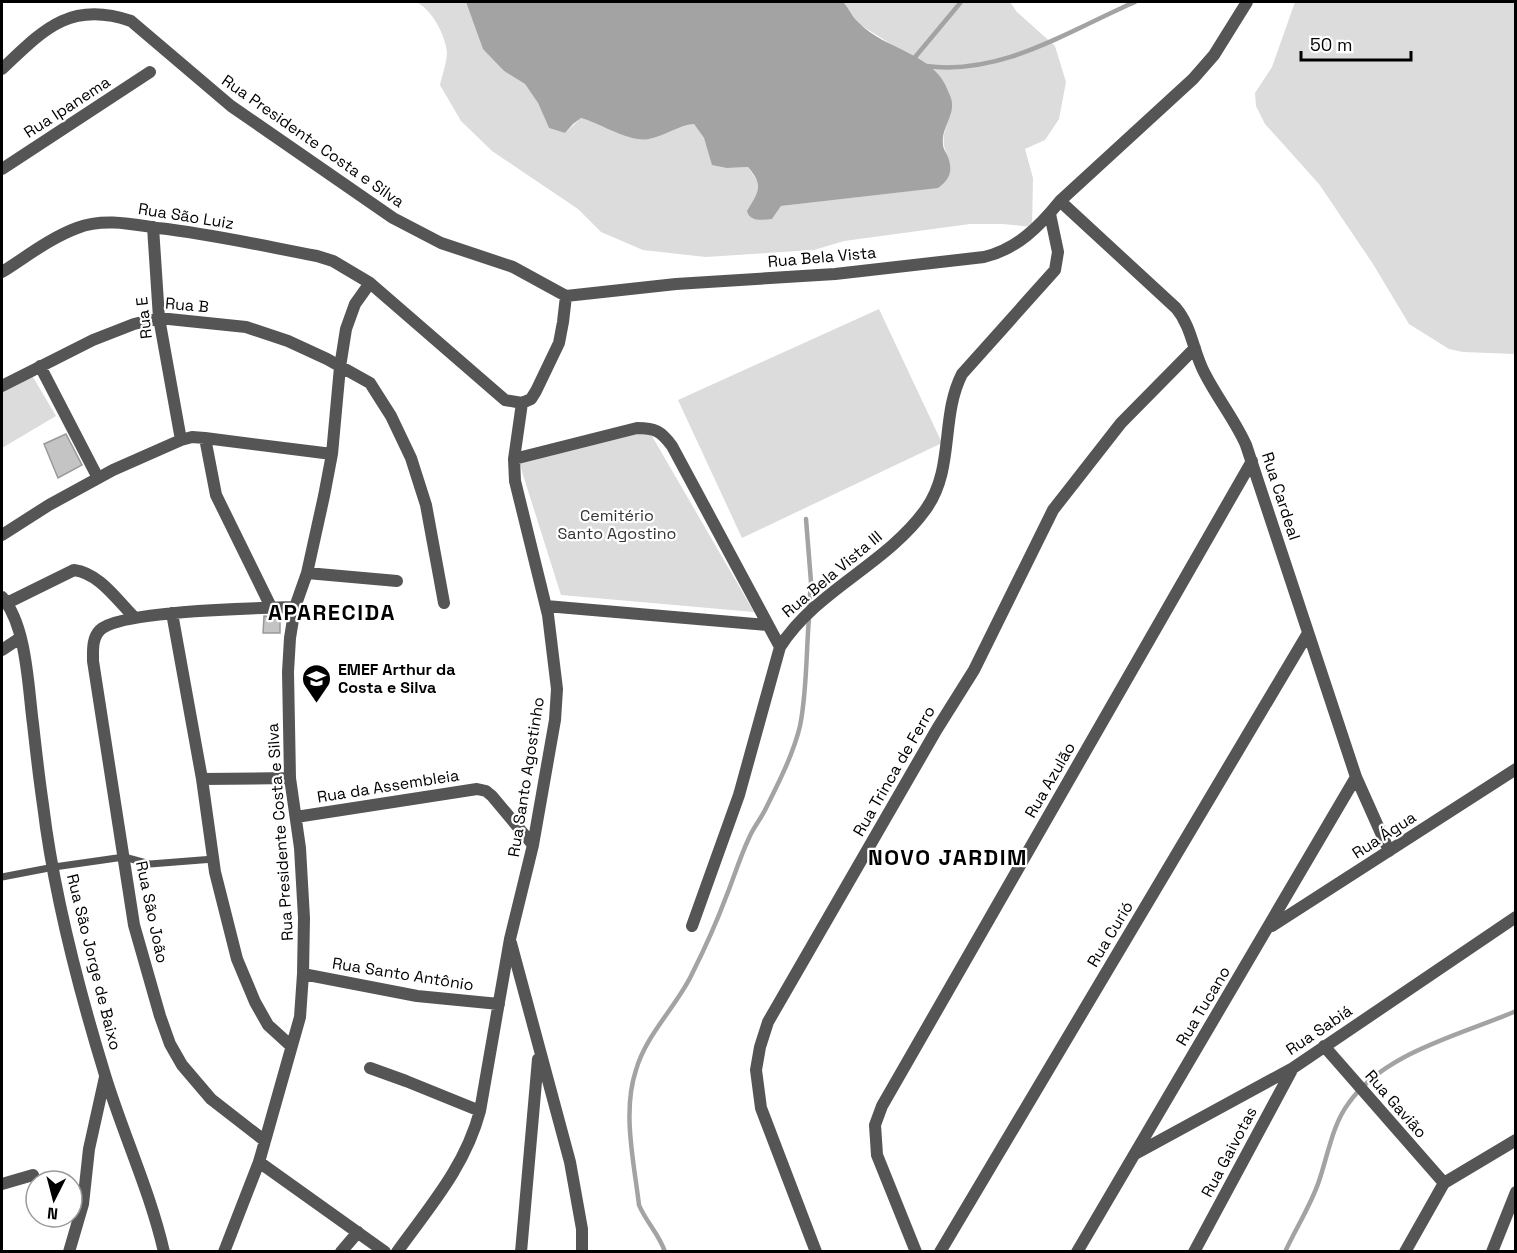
<svg xmlns="http://www.w3.org/2000/svg" width="1517" height="1253" font-family="'Space Grotesk',sans-serif">
  <style>
    .green { fill: #dcdcdc }
    .water { fill: #a3a3a3 }
    .lines { fill: none; stroke-linecap: round; stroke-linejoin: round }
    .stream { stroke: #a3a3a3; stroke-width: 4.5 }
    .building { fill: #c4c4c4; stroke: #999; stroke-width: 1.5 }
    .service { stroke: #555; stroke-width: 7 }
    .minor { stroke: #555; stroke-width: 12 }
    .labels { text-anchor: middle; dominant-baseline: central; stroke-width: 4.5; stroke-linejoin: round; paint-order: stroke }
    .street-label { font-size: 16px; fill: #000; stroke: #fff }
    .park-label { font-size: 16px; fill: #333; stroke: #fff }
    .poi-label { font-size: 16px; font-weight: bold; fill: #000; stroke: #fff; text-anchor: start }
    .district-label { font-size: 22px; font-weight: bold; letter-spacing: 1.5px; fill: #000; stroke: #fff }
  </style>
  <rect width="100%" height="100%" fill="#fff"/>
  <!-- green -->
  <path class="green" d="M 416,2 L 466,2 L 484,49 L 504,71 L 525,84 L 538,103 L 549,128 L 565,133 L 581,118 C 597,122 636,142 649,139 C 665,136 679,125 694,124 L 704,138 L 710,155 L 727,168 L 748,167 L 759,184 L 758,193 L 772,219 L 781,206 L 918,190 L 948,157 C 940,141 944,130 951,114 L 902,51 L 859,24 L 843,2 L 1010,2 L 1017,12 L 1055,46 L 1066,82 L 1059,119 L 1045,140 L 1025,149 L 1033,178 L 1032,227 L 1003,224 L 970,224 L 844,241 L 814,250 L 706,257 L 643,250 L 601,232 L 578,209 L 492,151 L 461,121 L 440,85 C 442,75 447,62 447,52 C 445,35 432,9 416,2 Z
    M 1295,2 L 1515,2 L 1515,354 L 1463,352 L 1449,349 L 1409,324 L 1373,264 L 1319,184 L 1265,124 L 1256,106 L 1255,93 L 1272,67 Z
    M 879,309 L 942,443 L 742,538 L 678,400 Z
    M 30,372 L 56,416 L 2,448 L 2,389 Z
    M 645,424 L 754,612 L 561,595 L 518,459 Z"/>
  <!-- water -->
  <path class="water" d="M 466,2 L 843,2 C 849,8 852,17 859,23 C 885,50 935,53 948,91 C 950,95 952,100 952,104 C 953,118 941,129 943,144 C 943,149 946,152 948,157 C 953,171 950,179 938,188 L 781,206 L 772,219 C 762,220 750,222 747,211 C 759,191 764,186 748,167 L 727,168 L 712,165 L 704,138 L 694,124 C 679,125 665,136 649,139 C 630,143 600,123 581,118 L 573,124 L 565,133 L 549,128 L 538,103 L 525,84 L 504,71 L 483,49 Z"/>
  <g class="lines">
    <!-- stream -->
    <path class="stream" d="M 911,62 L 961,2
      M 926,66 C 1002,76 1068,31 1135,2
      M 806,519 L 811,582 L 809,609
      M 665,1252 C 659,1234 646,1222 639,1205 C 634,1162 622,1112 636,1070 C 646,1035 675,1008 691,976 C 704,950 716,924 726,897 C 734,877 740,857 749,838 C 753,828 760,820 765,810 C 778,784 793,755 800,726 C 807,692 806,653 809,618
      M 1285,1252 C 1296,1228 1311,1205 1319,1181 C 1328,1155 1332,1126 1348,1104 C 1384,1052 1461,1035 1516,1011"/>
  </g>
  <!-- building -->
  <path class="building" d="M 66,434 L 82,465 L 58,478 L 44,444 Z
    M 264,616 L 273,617 L 280,621 L 280,633 L 263,633 Z"/>
  <g class="lines">
    <!-- service -->
    <path class="service" d="M 2,877 L 54,867 L 124,857 L 150,864 L 214,859"/>
    <!-- minor -->
    <path class="minor" d="M 2,69 C 43,30 70,0 131,21 L 231,106 L 393,218 L 441,243 L 513,267 L 566,296
      M 2,169 L 150,72
      M 1060,201 L 1176,308 C 1192,327 1193,351 1204,372 C 1217,398 1235,420 1246,445 L 1356,777 L 1389,851
      M 153,227 L 159,318 L 181,440
      M 2,272 C 26,257 50,238 77,228 C 103,218 131,224 158,228 C 212,234 264,246 317,256 L 333,261 L 370,283 L 505,400 L 522,403
      M 566,296 L 676,284 L 835,274 L 984,257 C 1017,249 1039,227 1060,201 L 1193,79 L 1214,55 L 1247,2
      M 40,366 L 98,478
      M 2,386 L 93,340 L 134,324 L 159,318 L 246,327 L 288,341 L 327,359 L 370,383 L 391,416 L 411,458 L 426,505 L 444,603
      M 522,403 L 531,399 L 536,391 L 559,343 L 563,322 L 566,296
      M 205,438 L 216,495 L 271,607
      M 514,459 L 637,428 C 655,428 661,431 672,446 L 780,647
      M 2,535 L 49,505 L 113,470 L 181,440 L 192,437 L 205,438 L 332,454
      M 307,573 L 397,581
      M 2,597 C 27,626 28,687 33,724 C 36,751 39,778 43,805 C 54,896 78,987 105,1075 C 123,1134 150,1191 164,1252
      M 7,603 L 74,570 C 99,573 117,600 134,617
      M 546,606 L 768,625
      M 172,613 L 202,779 L 215,872 L 237,959 L 255,1002 L 268,1025 L 291,1046
      M 2,650 L 20,638
      M 202,779 L 290,778
      M 296,817 L 477,789 L 486,791 L 492,796 L 533,845
      M 692,926 L 739,795 L 780,647 C 816,590 886,565 926,509 C 955,468 940,417 962,374 L 1055,270 L 1058,252 L 1050,214
      M 1272,926 L 1516,769
      M 511,943 L 570,1162 L 582,1229 L 582,1252
      M 303,974 L 417,996 L 499,1004
      M 1324,1046 L 1444,1183
      M 370,1068 L 406,1081 L 480,1111
      M 265,1141 L 211,1099 L 182,1065 L 170,1044 L 160,1016 L 134,925 L 93,661 C 93,650 92,638 100,630 C 120,610 262,608 295,607
      M 1135,1154 L 1293,1068 L 1516,917
      M 259,1162 L 385,1252
      M 2,1184 L 33,1175
      M 69,1252 L 83,1204 L 89,1149 L 105,1077
      M 224,1252 L 259,1162 L 300,1017 L 303,974 L 304,918 L 300,848 L 290,778 L 288,672 L 290,638 L 295,607 L 307,573 L 324,496 L 332,454 L 340,367 L 346,329 L 355,304 L 370,283
      M 341,1252 L 358,1232
      M 397,1252 C 430,1206 465,1167 480,1111 L 510,939 L 533,845 L 555,720 L 557,689 L 548,615 L 515,481 L 514,459 L 522,403
      M 521,1252 L 538,1059
      M 816,1252 L 761,1108 L 756,1070 L 760,1047 L 768,1022 L 937,729 L 974,670 L 1053,510 L 1121,423 L 1195,348
      M 916,1252 L 877,1155 L 875,1125 L 882,1106 L 1252,461
      M 940,1252 L 1308,633
      M 1077,1252 L 1356,777
      M 1194,1252 L 1293,1068
      M 1405,1252 L 1444,1183 L 1516,1140
      M 1492,1252 L 1516,1192"/>
  </g>
  <!-- icons -->
  <defs>
    <symbol id="school-pin" viewBox="-11 -11 22 30"><path d="M0 17L-7.5 6A9.5 9.5 0 1 1 7.5 6Z" fill="#000" stroke="#fff"/><path d="M0-5L7-2L0 1L-7-2ZM-4 1L0 2.5L4 1V4Q0 6-4 4Z" fill="#fff"/></symbol>
  </defs>
  <g fill-rule="evenodd">
    <use href="#school-pin" x="300" y="662" width="33" height="45"/>
  </g>
  <g class="labels">
    <!-- street labels -->
    <g class="street-label">
      <text transform="translate(67 107) rotate(-33)">Rua Ipanema</text>
      <text transform="translate(313 141) rotate(35)">Rua Presidente Costa e Silva</text>
      <text transform="translate(186 216) rotate(9)">Rua São Luiz</text>
      <text transform="translate(822 257) rotate(-5)">Rua Bela Vista</text>
      <text transform="translate(187 305) rotate(5)">Rua B</text>
      <text transform="translate(144 318) rotate(-97)">Rua E</text>
      <text transform="translate(1281 496) rotate(72)">Rua Cardeal</text>
      <text transform="translate(832 574) rotate(-40)">Rua Bela Vista III</text>
      <text transform="translate(894 771) rotate(-60)">Rua Trinca de Ferro</text>
      <text transform="translate(526 777) rotate(-81)">Rua Santo Agostinho</text>
      <text transform="translate(1050 780) rotate(-60)">Rua Azulão</text>
      <text transform="translate(388 786) rotate(-9)">Rua da Assembleia</text>
      <text transform="translate(280 832) rotate(-94)">Rua Presidente Costa e Silva</text>
      <text transform="translate(1384 835) rotate(-33)">Rua Água</text>
      <text transform="translate(152 912) rotate(78)">Rua São João</text>
      <text transform="translate(1110 934) rotate(-59)">Rua Curió</text>
      <text transform="translate(94 962) rotate(76)">Rua São Jorge de Baixo</text>
      <text transform="translate(403 974) rotate(9)">Rua Santo Antônio</text>
      <text transform="translate(1203 1006) rotate(-59)">Rua Tucano</text>
      <text transform="translate(1319 1030) rotate(-34)">Rua Sabiá</text>
      <text transform="translate(1396 1104) rotate(49)">Rua Gavião</text>
      <text transform="translate(1229 1152) rotate(-62)">Rua Gaivotas</text>
    </g>
    <!-- park labels -->
    <g class="park-label">
      <text x="617" y="515">Cemitério<tspan x="617" dy="18">Santo Agostino</tspan></text>
    </g>
    <!-- poi labels -->
    <g class="poi-label">
      <text x="338" y="669">EMEF Arthur da<tspan x="338" dy="18">Costa e Silva</tspan></text>
    </g>
    <!-- district labels -->
    <g class="district-label">
      <text x="332" y="612">APARECIDA</text>
      <text x="948" y="857">NOVO JARDIM</text>
    </g>
  </g>
  <!-- border -->
  <rect width="1517" height="1253" fill="none" stroke="#000000" stroke-width="6"/>
  <!-- north arrow -->
  <g transform="translate(54 1199) rotate(186)"><circle r="28" fill="#ffffff" stroke="#999999" stroke-width="1.5"/>
  <path d="M0-4.5L10 22L0 15L-10 22Z" fill="#000000"/>
  <text y="-9" font-size="16" font-weight="bold" text-anchor="middle" fill="#000000">N</text>
  </g>
  <!-- scale -->
  <path d="M1301 51v9h110v-9" fill="none" stroke="#000000" stroke-width="3"/>
  <text x="1310" y="51" font-size="18" fill="#000000" stroke="#ffffff" stroke-width="4.5" paint-order="stroke">50 m</text>
</svg>
